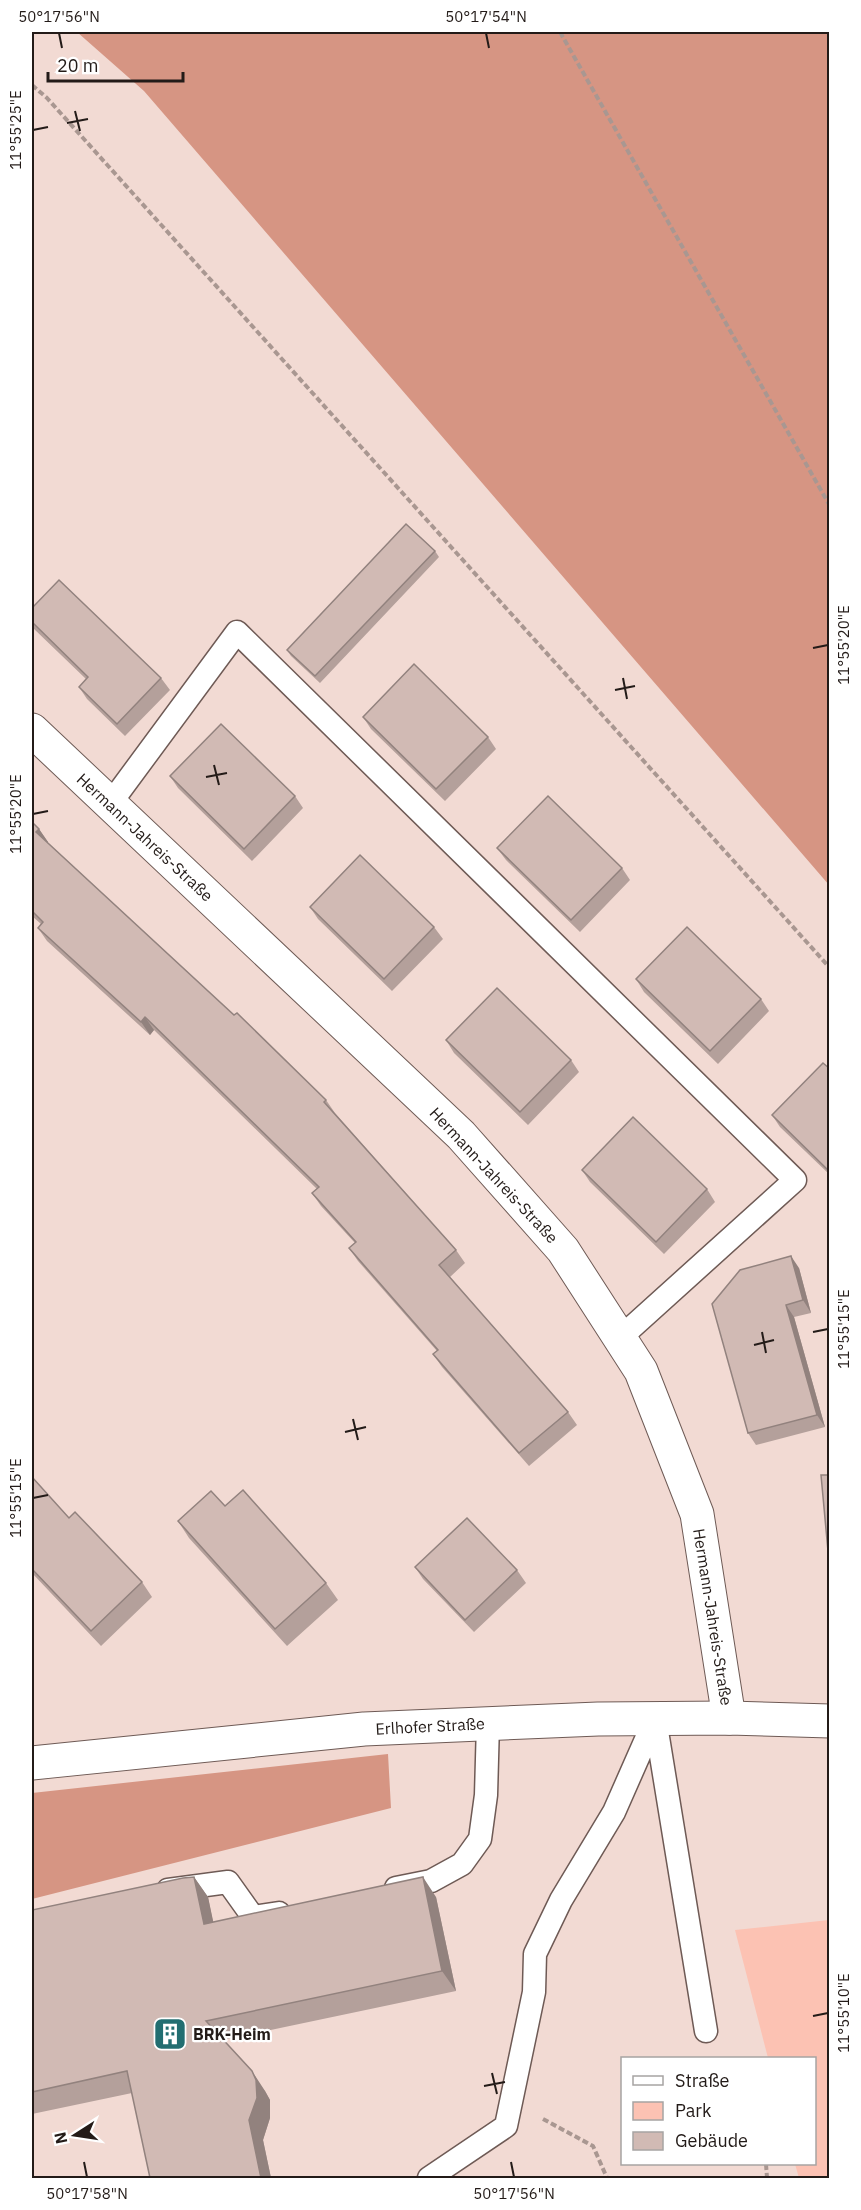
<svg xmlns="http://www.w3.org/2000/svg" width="861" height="2210" font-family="'IBM Plex Sans',sans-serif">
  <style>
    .green { fill: #fcc2b3 }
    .forest { fill: #d69583 }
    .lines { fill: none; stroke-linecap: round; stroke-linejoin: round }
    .service-casing { stroke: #6e5a55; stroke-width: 25 }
    .minor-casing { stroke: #6e5a55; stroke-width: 35 }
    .tertiary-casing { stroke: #6e5a55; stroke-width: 35 }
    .path { stroke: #a99791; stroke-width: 4; stroke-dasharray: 6 3; stroke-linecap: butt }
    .service { stroke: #fff; stroke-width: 22 }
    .minor { stroke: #fff; stroke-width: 33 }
    .tertiary { stroke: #fff; stroke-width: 33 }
    .wall { fill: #b4a09b }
    .shaded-wall { fill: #92827e }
    .building { fill: #d1bab4; stroke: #92827e; stroke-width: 1.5 }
    .ticks { fill: none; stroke: #231b18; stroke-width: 2 }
    .labels { text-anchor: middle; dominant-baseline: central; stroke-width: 4.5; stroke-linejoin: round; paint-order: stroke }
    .street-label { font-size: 16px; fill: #231b18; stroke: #fff }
    .poi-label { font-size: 16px; font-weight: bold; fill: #231b18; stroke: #fff; text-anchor: start }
    .neatline { fill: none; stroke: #231b18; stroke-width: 2 }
    .ticks-label { font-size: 15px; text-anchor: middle; fill: #231b18 }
  </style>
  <rect width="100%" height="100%" fill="#f2dad3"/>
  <!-- green -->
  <path class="green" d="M 829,1920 L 829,2178 L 799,2178 L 795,2164 L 814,2164 L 814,2058 L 768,2058 L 735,1930 Z"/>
  <!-- forest -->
  <path class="forest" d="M 77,32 L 829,32 L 829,885 L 144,91 Z
    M 388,1754 L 391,1808 L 32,1899 L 32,1793 Z"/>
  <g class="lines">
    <defs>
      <path id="service" d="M 110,804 L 237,632 L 795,1180 L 620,1338
        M 655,1719 L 706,2031
        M 396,1888 L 431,1881 L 462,1864 L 480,1839 L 486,1795 L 488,1723
        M 168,1890 L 228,1882 L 253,1917 L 279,1913
        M 429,2178 L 506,2126 L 534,1992 L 535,1954 L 561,1900 L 614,1812 L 655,1719"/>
      <path id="minor" d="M 32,730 L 461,1135 L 563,1250 L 641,1371 L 697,1514 L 729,1718"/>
      <path id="tertiary" d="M 32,1763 L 364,1729 L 598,1719 L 729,1718 L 830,1721"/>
    </defs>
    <!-- service casing -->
    <use href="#service" class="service-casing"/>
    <!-- minor casing -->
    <use href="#minor" class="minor-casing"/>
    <!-- tertiary casing -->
    <use href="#tertiary" class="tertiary-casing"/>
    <!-- path -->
    <path class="path" d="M 560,32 L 830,506
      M 32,85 L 47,98 L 830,968
      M 543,2119 L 593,2146 L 607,2178
      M 766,2164 L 767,2178"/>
    <!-- service -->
    <use href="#service" class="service"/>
    <!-- minor -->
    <use href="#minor" class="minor"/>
    <!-- tertiary -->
    <use href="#tertiary" class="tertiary"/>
  </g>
  <!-- wall -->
  <path class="wall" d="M 435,551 L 439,557 L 320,683 L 291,656 L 287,650 Z
    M 32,608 L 161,678 L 170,690 L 125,736 L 87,699 L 79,687 L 86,679 L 33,628 L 32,626 Z
    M 363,717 L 488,737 L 496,749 L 445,801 L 371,729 Z
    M 170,776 L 295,796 L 303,808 L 252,861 L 178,788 Z
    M 32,822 L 39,829 L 48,842 L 48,843 L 326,1100 L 335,1113 L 456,1250 L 465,1263 L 450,1277 L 568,1412 L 577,1425 L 529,1466 L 442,1367 L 433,1354 L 437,1351 L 358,1261 L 349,1248 L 355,1243 L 321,1206 L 312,1193 L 317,1189 L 154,1030 L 150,1035 L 47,941 L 38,928 L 41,924 L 32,916 Z
    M 497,848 L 622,868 L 630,880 L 580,932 L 506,860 Z
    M 310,907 L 434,927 L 443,939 L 392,991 L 318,919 Z
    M 636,979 L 761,999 L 769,1011 L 718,1064 L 644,992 Z
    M 446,1040 L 571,1060 L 579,1072 L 528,1125 L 454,1053 Z
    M 830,1069 L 830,1175 L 780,1127 L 772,1115 Z
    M 582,1170 L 707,1189 L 715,1202 L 664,1254 L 590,1182 Z
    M 799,1268 L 811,1313 L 794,1317 L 825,1427 L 756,1445 L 748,1433 L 712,1304 Z
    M 32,1477 L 69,1518 L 142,1582 L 152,1597 L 101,1646 L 32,1573 Z
    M 225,1506 L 326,1583 L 338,1600 L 287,1646 L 189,1538 L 178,1521 Z
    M 415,1567 L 517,1570 L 526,1583 L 474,1632 L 423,1579 Z
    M 194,1877 L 208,1897 L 213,1922 L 436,1897 L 456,1991 L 223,2040 L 265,2091 L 270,2100 L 270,2118 L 263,2140 L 271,2178 L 150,2178 L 132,2093 L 32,2114 L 32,1910 Z"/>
  <!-- shaded-wall -->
  <path class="shaded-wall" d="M 39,829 L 48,842 L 45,845 L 36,832 Z
    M 145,1017 L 154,1030 L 150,1035 L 141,1022 Z
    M 791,1256 L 799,1268 L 811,1313 L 803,1300 Z
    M 786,1305 L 794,1317 L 825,1427 L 817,1415 Z
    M 194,1877 L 208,1897 L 218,1944 L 204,1924 Z
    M 423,1877 L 436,1897 L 456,1991 L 442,1971 Z
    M 252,2071 L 265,2091 L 270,2100 L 270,2118 L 263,2140 L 271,2178 L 261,2178 L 249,2120 Z"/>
  <!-- building -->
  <path class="building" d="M 406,524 L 435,551 L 315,676 L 287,650 Z
    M 59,580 L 161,678 L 117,724 L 79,687 L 88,677 L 32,622 L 32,608 Z
    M 414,664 L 488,737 L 436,789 L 363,717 Z
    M 221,724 L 295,796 L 244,849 L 170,776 Z
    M 548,796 L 622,868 L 571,920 L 497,848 Z
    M 32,822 L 39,829 L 36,832 L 234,1015 L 237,1013 L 326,1100 L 324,1102 L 456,1250 L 439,1265 L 568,1412 L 519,1453 L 433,1354 L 438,1350 L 349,1248 L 356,1242 L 312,1193 L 319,1187 L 145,1017 L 141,1022 L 38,928 L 43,922 L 32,911 Z
    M 360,855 L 434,927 L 384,979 L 310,907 Z
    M 687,927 L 761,999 L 710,1051 L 636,979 Z
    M 497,988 L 571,1060 L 520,1112 L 446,1040 Z
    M 823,1063 L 830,1069 L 830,1172 L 772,1115 Z
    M 633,1117 L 707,1189 L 656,1242 L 582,1170 Z
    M 791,1256 L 803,1300 L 786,1305 L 817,1415 L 748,1433 L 712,1304 L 740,1270 Z
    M 821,1475 L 830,1475 L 830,1573 Z
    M 32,1477 L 69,1518 L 75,1512 L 142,1582 L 91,1631 L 32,1569 Z
    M 243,1490 L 326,1583 L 275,1629 L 178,1521 L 211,1491 L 225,1506 Z
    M 467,1518 L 517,1570 L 465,1620 L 415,1567 Z
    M 194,1877 L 204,1924 L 423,1877 L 442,1971 L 206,2021 L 252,2071 L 256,2080 L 257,2098 L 249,2120 L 261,2178 L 150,2178 L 127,2071 L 32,2092 L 32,1910 L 183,1878 Z"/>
  <!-- ticks -->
  <path class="ticks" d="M 59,33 L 62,48M 486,33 L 489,48M 75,111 L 80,131M 67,123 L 88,119M 33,130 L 48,127M 813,648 L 828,645M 623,678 L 627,699M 615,690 L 635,686M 214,765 L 219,785M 206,777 L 227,773M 33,814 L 48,811M 762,1332 L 766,1353M 813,1332 L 828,1329M 754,1345 L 774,1340M 353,1419 L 358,1440M 345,1432 L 366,1427M 33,1498 L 48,1495M 813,2016 L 828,2013M 492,2073 L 497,2094M 484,2086 L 505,2082M 84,2162 L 87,2177M 511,2162 L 514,2177"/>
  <!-- icons -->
  <defs>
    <symbol id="building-square" viewBox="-11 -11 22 22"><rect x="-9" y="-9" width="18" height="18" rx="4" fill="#226e71" stroke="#fff"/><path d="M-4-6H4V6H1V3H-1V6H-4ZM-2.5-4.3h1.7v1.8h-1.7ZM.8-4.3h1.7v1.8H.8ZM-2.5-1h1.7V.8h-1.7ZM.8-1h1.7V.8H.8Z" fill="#fff"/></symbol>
  </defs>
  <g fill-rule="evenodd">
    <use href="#building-square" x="151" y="2015" width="38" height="38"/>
  </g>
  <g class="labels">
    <!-- street labels -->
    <g class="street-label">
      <text transform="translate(145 837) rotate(43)">Hermann-Jahreis-Straße</text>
      <text transform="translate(494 1175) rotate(47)">Hermann-Jahreis-Straße</text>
      <text transform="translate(713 1617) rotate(81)">Hermann-Jahreis-Straße</text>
      <text transform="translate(430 1726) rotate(-3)">Erlhofer Straße</text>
    </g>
    <!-- poi labels -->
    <g class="poi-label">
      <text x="193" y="2034">BRK-Heim</text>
    </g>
  </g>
  <!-- border -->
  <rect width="861" height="2210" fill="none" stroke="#ffffff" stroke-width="66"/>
  <!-- legend -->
  <rect x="621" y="2057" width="195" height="108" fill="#ffffff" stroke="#a7a4a3" stroke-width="1.5"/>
  <rect x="633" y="2076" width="30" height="9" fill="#ffffff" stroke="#a7a4a3" stroke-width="1.5"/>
  <text x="675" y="2087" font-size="18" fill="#231b18">Straße</text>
  <rect x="633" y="2102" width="30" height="18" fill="#fcc2b3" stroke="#a7a4a3" stroke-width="1.5"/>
  <text x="675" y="2117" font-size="18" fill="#231b18">Park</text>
  <rect x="633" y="2132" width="30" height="18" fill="#d1bab4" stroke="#a7a4a3" stroke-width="1.5"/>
  <text x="675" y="2147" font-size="18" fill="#231b18">Gebäude</text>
  <!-- north arrow -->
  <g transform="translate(75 2135) rotate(258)" stroke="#ffffff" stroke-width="4.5" paint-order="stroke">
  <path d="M0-4.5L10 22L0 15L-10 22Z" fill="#231b18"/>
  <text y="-9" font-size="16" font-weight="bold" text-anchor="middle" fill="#231b18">N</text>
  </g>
  <!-- scale -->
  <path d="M48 72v9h135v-9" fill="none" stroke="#231b18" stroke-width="3"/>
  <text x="57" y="72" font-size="18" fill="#231b18" stroke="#ffffff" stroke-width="4.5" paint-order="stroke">20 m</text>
  <rect x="33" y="33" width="795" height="2144" class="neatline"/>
  <g class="ticks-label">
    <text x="59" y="22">50°17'56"N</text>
    <text x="486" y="22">50°17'54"N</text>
    <text transform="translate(16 130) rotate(-90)" y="5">11°55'25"E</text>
    <text transform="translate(844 645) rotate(-90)" y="5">11°55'20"E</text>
    <text transform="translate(16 814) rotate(-90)" y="5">11°55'20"E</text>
    <text transform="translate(844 1329) rotate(-90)" y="5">11°55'15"E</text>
    <text transform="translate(16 1498) rotate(-90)" y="5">11°55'15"E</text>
    <text transform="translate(844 2013) rotate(-90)" y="5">11°55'10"E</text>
    <text x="87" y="2199">50°17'58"N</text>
    <text x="514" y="2199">50°17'56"N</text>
  </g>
</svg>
